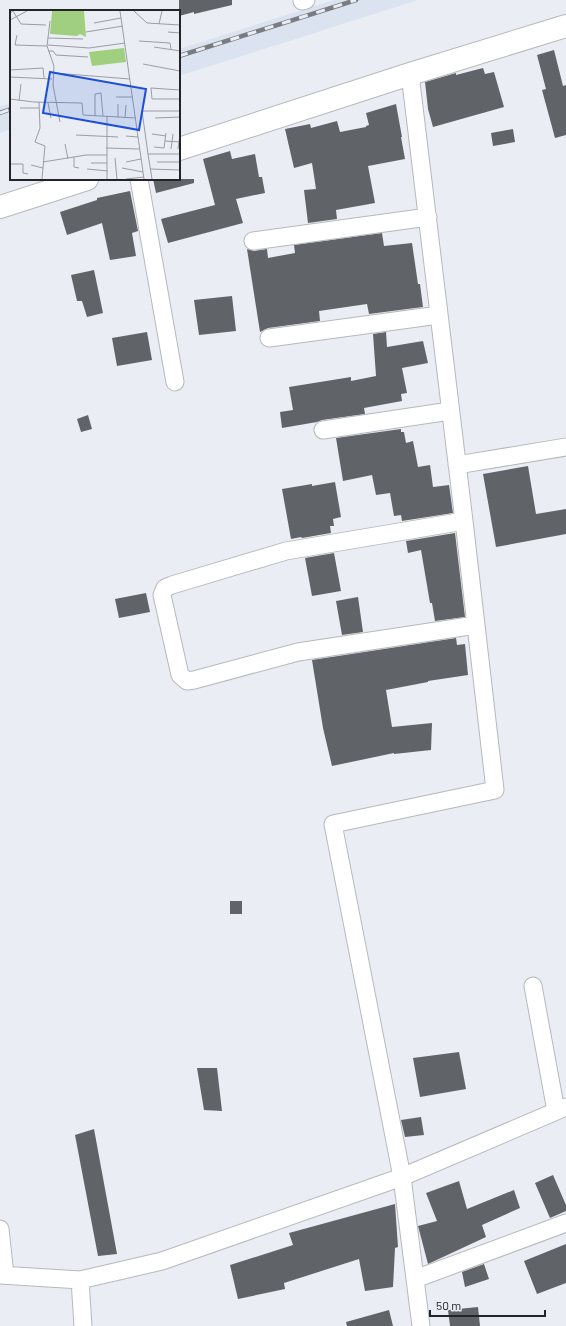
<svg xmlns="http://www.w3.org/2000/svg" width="566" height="1326" font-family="Barlow,sans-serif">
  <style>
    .built { fill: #dbe3f0 }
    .building { fill: #606469 }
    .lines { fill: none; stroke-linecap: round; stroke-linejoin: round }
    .street-casing { stroke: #b5b9be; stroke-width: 19 }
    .secondary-casing { stroke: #b5b9be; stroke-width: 24 }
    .street { stroke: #fff; stroke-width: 17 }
    .secondary { stroke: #fff; stroke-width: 22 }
    .rail-casing { stroke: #797c80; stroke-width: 4.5 }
    .rail { stroke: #eaeef4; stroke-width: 3; stroke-dasharray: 9; stroke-linecap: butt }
    .inset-road { fill: none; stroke: #9a9da2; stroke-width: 1 }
    .view { fill: #1d4ed8; fill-opacity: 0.15; stroke: #1d4ed8; stroke-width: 2 }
    .inset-edge { fill: none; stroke: #232427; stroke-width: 2 }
  </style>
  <rect width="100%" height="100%" fill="#eaeef4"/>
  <!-- built -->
  <path class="built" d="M 334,0 L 418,0 L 179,76 L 179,49 Z
    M 11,103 L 11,129 L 0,133 L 0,106 Z"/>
  <!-- building -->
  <path class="building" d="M 179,0 L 232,0 L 232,5 L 194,14 L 194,12 L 179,16 Z
    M 554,50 L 563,86 L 566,85 L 566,135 L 555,138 L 542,90 L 546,89 L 537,55 Z
    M 483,68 L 485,74 L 494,72 L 504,107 L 433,127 L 428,109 L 425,82 L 456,73 L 456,75 Z
    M 396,104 L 402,137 L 401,137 L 405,159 L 368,166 L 375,203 L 336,210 L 337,219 L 308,223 L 304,190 L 316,189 L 312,163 L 294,168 L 285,129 L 310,124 L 311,128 L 337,121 L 340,132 L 366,127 L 366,126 L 369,125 L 366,113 Z
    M 513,129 L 515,142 L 493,146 L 491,133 Z
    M 230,151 L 232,159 L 255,154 L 259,177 L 262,177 L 265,193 L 236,199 L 243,223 L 168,243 L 161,219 L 215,205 L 203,159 Z
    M 153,179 L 194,179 L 194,183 L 156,193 Z
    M 130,191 L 138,231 L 132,233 L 136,256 L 110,260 L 102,223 L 67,235 L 60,212 L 97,200 L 97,198 Z
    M 382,233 L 384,246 L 412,243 L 418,284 L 420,284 L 423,307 L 369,314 L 367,304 L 319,311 L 320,321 L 268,328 L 260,332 L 247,249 L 254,251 L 267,249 L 268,258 L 295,253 L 294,245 Z
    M 94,270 L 103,313 L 87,317 L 82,301 L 77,301 L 71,275 Z
    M 232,296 L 236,331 L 199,335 L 194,300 Z
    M 147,332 L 152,360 L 117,366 L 112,338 Z
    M 386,332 L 387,347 L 423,341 L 428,363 L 402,368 L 407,393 L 401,394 L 402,401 L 364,408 L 365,414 L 322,420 L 317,422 L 282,428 L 280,412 L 293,410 L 289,387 L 351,377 L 351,381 L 376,376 L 373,334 Z
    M 88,415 L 92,429 L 81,432 L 77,419 Z
    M 401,429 L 401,432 L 404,432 L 406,443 L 413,441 L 418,467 L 430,465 L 433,487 L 449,485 L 453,513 L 402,521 L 401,515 L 394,516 L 390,493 L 376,495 L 372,475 L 343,481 L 336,438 Z
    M 528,466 L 536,514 L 566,509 L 566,534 L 496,547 L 483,474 Z
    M 335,482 L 341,517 L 333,519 L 334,526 L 330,526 L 331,533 L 302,538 L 301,537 L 291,539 L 282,489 L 312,484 L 312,486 Z
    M 455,533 L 465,617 L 435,621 L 432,603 L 430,603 L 421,550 L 408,553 L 406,541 Z
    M 334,553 L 341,591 L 312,596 L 305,558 Z
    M 146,593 L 150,612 L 119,618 L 115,599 Z
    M 358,597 L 363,632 L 342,635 L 336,601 Z
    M 456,638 L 457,645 L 465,644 L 468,675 L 428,681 L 428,682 L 386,690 L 392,727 L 432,723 L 431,750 L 394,754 L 394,753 L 332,766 L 323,728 L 312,660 Z
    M 230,901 L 242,901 L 242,914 L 230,914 Z
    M 459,1052 L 466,1089 L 420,1097 L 413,1058 Z
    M 197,1068 L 217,1068 L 222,1111 L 204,1110 Z
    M 421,1117 L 424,1135 L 405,1137 L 401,1120 Z
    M 94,1129 L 117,1254 L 98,1256 L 75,1135 Z
    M 553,1175 L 566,1205 L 566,1211 L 550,1218 L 535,1183 Z
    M 459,1181 L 467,1209 L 514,1190 L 520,1208 L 482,1225 L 486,1237 L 428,1264 L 418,1226 L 437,1221 L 426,1193 Z
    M 395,1204 L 398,1247 L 395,1248 L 393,1287 L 365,1291 L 359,1259 L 284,1283 L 285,1289 L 238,1299 L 230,1265 L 293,1245 L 289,1233 Z
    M 566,1244 L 566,1283 L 537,1294 L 524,1261 Z
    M 484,1264 L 489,1279 L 465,1287 L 462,1272 Z
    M 478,1307 L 480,1326 L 450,1326 L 448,1310 Z
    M 389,1310 L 393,1326 L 347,1326 L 346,1322 Z"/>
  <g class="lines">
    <defs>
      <path id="street" d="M 302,0 L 302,1 L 306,0
        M 410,74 L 464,521 L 495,790 L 333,824 L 402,1177 L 421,1326
        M 139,179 L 175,382
        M 253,241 L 428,217
        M 269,338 L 439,315
        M 323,430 L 450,411
        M 457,465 L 566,447
        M 464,521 L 286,551 L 172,585 L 165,588 L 162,595 L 180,675 L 187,681 L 194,680 L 298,652 L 476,625
        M 533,986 L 556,1111
        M 0,1229 L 5,1275
        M 0,1275 L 80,1280 L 162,1261 L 402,1177 L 566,1107
        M 415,1279 L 566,1223
        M 80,1280 L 83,1326"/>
      <path id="secondary" d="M 179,149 L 410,74 L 566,26
        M 0,207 L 87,179"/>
    </defs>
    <!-- street casing -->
    <use href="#street" class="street-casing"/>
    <!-- secondary casing -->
    <use href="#secondary" class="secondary-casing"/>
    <!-- street -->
    <use href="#street" class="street"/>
    <!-- secondary -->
    <use href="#secondary" class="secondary"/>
    <defs>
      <path id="rail" d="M 179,56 L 356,0
        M 0,113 L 11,109"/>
    </defs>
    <!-- rail casing -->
    <use href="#rail" class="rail-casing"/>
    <!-- rail -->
    <use href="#rail" class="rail"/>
  </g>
  <!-- overview -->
  <g transform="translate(10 10)">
    <rect width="170" height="170" fill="#eaeef4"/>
    <path d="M 42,1 L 74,1 L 76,27 L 70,24 L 67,26 L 40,24 ZM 114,38 L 116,52 L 82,56 L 79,42 Z" fill="#a0cf7f"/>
    <path class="inset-road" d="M 110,1 L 134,169M 124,1 L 137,13 L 170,15M 0,3 L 3,1 L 11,14 L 36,15M 0,10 L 17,1M 40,11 L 37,36 L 44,56 L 43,75 L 50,112M 84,13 L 111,8M 149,14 L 152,1M 76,22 L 113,16M 158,22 L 170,23M 7,25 L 5,35 L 37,36M 38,28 L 73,29M 129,31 L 160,33 L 161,39M 38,35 L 79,38 L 115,33M 144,37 L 170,41M 38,41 L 43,41 L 46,45 L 78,47M 133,54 L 170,61M 0,60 L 33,58 L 34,68M 44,63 L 120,69M 0,67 L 42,69M 170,80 L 141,78 L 142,89 L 170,89M 106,87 L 123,87M 0,89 L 24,92 L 72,93 L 73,105 L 126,108M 9,91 L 11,74M 29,92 L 30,118 L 25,132 L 35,136 L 32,169M 38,93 L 41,108M 10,98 L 29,98M 85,106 L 85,84 L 91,83 L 93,106M 108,107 L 108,94M 115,108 L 116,95M 145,108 L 170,107M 142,124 L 156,126M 66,125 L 108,127M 116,126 L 128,127M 155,131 L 170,132M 55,134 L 58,149M 144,137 L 154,138 L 156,123M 96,138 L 130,139M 161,139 L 163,124M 168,139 L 170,125M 138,144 L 132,101 L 170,101M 64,147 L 64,157 L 69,158M 105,148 L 107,169M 33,152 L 76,145 L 97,145M 116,152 L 131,149M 147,152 L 170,152M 81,153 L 97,153M 0,154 L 13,154 L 13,163 L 18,164M 21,155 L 33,158M 112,158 L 133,162M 77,159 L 98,161M 140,159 L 170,160M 97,169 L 97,106M 116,169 L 134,167M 142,169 L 138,144 L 170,144"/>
    <path class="view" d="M 40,62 L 136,79 L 129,120 L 33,103 Z"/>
    <rect width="170" height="170" class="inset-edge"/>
  </g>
  <!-- scale -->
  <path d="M430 1310v6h115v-6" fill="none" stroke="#232427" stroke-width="2"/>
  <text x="436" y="1310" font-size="12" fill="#232427" stroke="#eaeef4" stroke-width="3" paint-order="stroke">50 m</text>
</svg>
